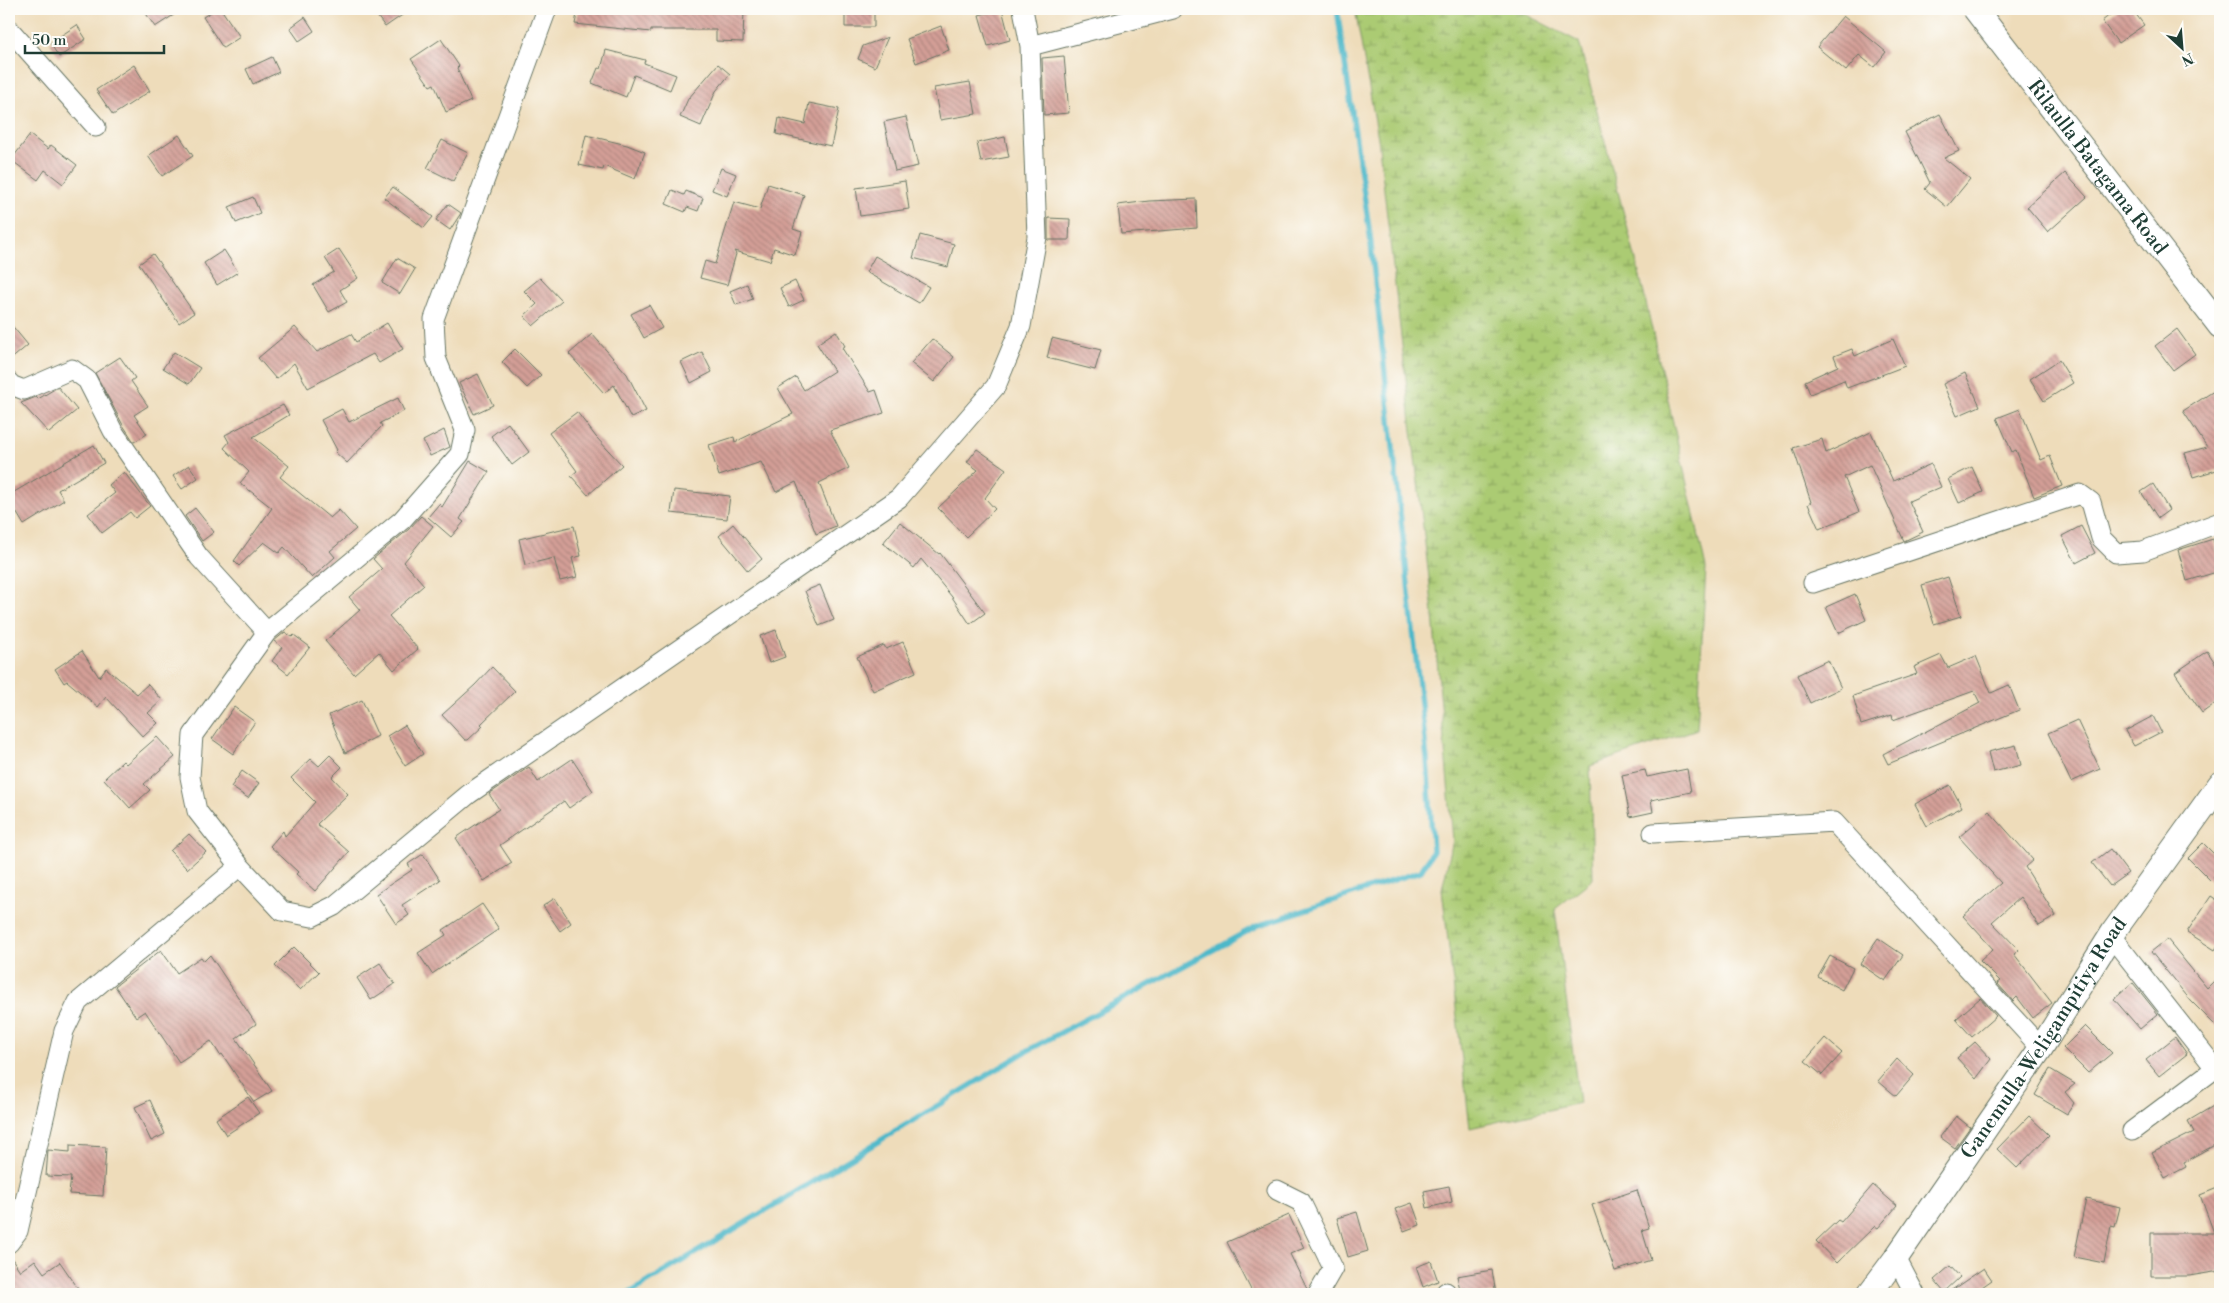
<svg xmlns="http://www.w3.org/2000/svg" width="2229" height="1303" font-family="'Libre Bodoni',serif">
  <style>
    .wetland { fill: url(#wetland-marsh); stroke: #658454 }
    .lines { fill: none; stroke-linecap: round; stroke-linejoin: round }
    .stream { stroke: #4db8c9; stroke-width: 5.5 }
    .building { fill: url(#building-back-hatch) }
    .minor-casing { stroke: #677563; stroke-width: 21 }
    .tertiary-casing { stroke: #677563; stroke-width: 26 }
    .minor { stroke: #fff; stroke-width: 19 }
    .tertiary { stroke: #fff; stroke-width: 24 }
    .labels { text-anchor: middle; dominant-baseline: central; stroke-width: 4; stroke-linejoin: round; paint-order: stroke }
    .street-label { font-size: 20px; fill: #1f3d34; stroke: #fdfcf7 }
  </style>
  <defs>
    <pattern id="wetland-marsh" width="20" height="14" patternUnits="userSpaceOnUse" patternTransform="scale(1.25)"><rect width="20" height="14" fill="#abcb73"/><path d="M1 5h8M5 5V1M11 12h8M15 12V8" fill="none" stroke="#8ba65f"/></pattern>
    <pattern id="building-back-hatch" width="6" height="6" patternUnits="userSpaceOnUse" patternTransform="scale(1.25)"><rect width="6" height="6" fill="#d49f97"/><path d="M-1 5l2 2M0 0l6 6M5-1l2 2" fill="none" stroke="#ab837c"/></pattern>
  </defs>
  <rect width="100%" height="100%" fill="#fdfcf7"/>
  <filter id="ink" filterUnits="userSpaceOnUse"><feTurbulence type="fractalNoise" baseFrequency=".02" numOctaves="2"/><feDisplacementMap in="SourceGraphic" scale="10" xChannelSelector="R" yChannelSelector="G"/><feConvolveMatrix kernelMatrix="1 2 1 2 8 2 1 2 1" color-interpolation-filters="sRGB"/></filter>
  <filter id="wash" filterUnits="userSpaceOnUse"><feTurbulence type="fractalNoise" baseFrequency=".0096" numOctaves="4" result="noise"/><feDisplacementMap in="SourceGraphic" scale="20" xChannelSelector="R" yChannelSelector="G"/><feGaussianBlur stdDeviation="1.12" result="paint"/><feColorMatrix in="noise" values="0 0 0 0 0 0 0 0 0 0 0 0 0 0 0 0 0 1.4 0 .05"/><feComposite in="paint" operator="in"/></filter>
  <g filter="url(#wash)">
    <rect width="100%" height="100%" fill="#eedcba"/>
    <!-- wetland -->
    <path class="wetland" d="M 1355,9 L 1515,9 L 1579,42 L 1639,272 L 1706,568 L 1697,729 L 1590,766 L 1593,879 L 1555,909 L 1579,1103 L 1470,1128 L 1442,889 L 1453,840 L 1432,604 L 1378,138 Z"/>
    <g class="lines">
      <!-- stream -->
      <path class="stream" d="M 628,1294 L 1027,1051 L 1257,926 L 1421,871 L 1433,851 L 1427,759 L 1370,235 L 1337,9"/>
    </g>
    <g id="blocks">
      <!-- building -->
      <path class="building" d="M 143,9 L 183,9 L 155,27 Z
        M 216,9 L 221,9 L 240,37 L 223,48 L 203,17 Z
        M 372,9 L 411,9 L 385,27 Z
        M 578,9 L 744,9 L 743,42 L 716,41 L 716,30 L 651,30 L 651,32 L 575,24 Z
        M 845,9 L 874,9 L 874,27 L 845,27 Z
        M 1002,9 L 1010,40 L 988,46 L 979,15 Z
        M 2118,9 L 2132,9 L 2144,25 L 2118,43 L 2102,21 Z
        M 1843,16 L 1886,52 L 1874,67 L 1859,55 L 1846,71 L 1817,47 Z
        M 305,17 L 314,31 L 299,41 L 290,28 Z
        M 77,25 L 86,39 L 59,57 L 50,43 Z
        M 941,26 L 949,50 L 916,63 L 907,39 Z
        M 888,37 L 875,67 L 858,59 L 863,46 Z
        M 441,39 L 459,66 L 457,68 L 471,101 L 446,112 L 434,84 L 430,86 L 411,59 Z
        M 606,50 L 645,60 L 644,63 L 676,75 L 670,90 L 634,75 L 626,97 L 592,83 L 598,68 L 601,69 Z
        M 1064,56 L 1069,113 L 1044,115 L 1042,58 Z
        M 272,57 L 279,72 L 253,84 L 246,69 Z
        M 718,64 L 730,74 L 716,91 L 701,126 L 680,117 L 688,99 Z
        M 134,65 L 150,91 L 113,115 L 96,90 Z
        M 970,82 L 976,114 L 940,120 L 934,88 Z
        M 809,103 L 839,109 L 831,146 L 776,134 L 779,118 L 805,124 Z
        M 1940,114 L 1959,151 L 1944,158 L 1970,179 L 1947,207 L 1925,189 L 1930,183 L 1905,132 Z
        M 906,117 L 918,166 L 895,171 L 884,122 Z
        M 30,135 L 48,149 L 51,145 L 77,165 L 63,184 L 45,170 L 38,180 L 11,160 Z
        M 179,135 L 193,156 L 162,176 L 148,156 Z
        M 586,135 L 627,145 L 645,152 L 635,179 L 604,166 L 603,170 L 579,165 Z
        M 1005,137 L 1009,157 L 981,162 L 977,143 Z
        M 442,140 L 468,153 L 453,181 L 427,168 Z
        M 721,168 L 736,174 L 727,196 L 712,190 Z
        M 2065,173 L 2087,197 L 2048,232 L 2027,207 Z
        M 905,181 L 909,209 L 860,216 L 856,188 Z
        M 768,184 L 804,195 L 793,229 L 802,232 L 795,255 L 774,248 L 770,261 L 734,251 L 736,254 L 727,285 L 700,278 L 705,261 L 715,264 L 734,202 L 760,209 Z
        M 393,187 L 433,217 L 424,228 L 384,198 Z
        M 672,190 L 684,195 L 686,191 L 703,198 L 698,211 L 687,207 L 685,212 L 666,204 Z
        M 253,197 L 260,213 L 236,223 L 229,207 Z
        M 1196,199 L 1197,228 L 1121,234 L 1118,205 L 1149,201 Z
        M 448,204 L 461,213 L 450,230 L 436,220 Z
        M 1048,218 L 1070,219 L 1069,240 L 1048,240 Z
        M 920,235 L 954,244 L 948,267 L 913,258 Z
        M 339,249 L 358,278 L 340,290 L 347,302 L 329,312 L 313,285 L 334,272 L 325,258 Z
        M 224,250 L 238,272 L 217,285 L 204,263 Z
        M 153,254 L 194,313 L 179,323 L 139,264 Z
        M 875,256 L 929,287 L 919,303 L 866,272 Z
        M 397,258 L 415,269 L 400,294 L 382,283 Z
        M 540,278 L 562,301 L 533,326 L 524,316 L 537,304 L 524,291 Z
        M 795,281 L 804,300 L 789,307 L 780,288 Z
        M 747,284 L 753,299 L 736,305 L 730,291 Z
        M 649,305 L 662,328 L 644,338 L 631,314 Z
        M 9,322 L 28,345 L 9,361 Z
        M 387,323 L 403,349 L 379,363 L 373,354 L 308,388 L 294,363 L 276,379 L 258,358 L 295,327 L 317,352 L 351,334 L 356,342 Z
        M 2177,329 L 2195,354 L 2173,370 L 2155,346 Z
        M 836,331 L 845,346 L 842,348 L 870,392 L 876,390 L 884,413 L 830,430 L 849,468 L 819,483 L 836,526 L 816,534 L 796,482 L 776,492 L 761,462 L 719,476 L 709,445 L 734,437 L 735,442 L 793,414 L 778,388 L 796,377 L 804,390 L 834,371 L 817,344 Z
        M 592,334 L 627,374 L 646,411 L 631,418 L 614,385 L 604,393 L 569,354 Z
        M 1052,338 L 1101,350 L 1095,370 L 1047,358 Z
        M 932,339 L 954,357 L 934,382 L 911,363 Z
        M 1893,339 L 1905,366 L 1847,388 L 1844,380 L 1810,394 L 1805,381 L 1838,366 L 1834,356 L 1852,349 L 1855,356 Z
        M 515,349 L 541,375 L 527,388 L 502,362 Z
        M 174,352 L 200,368 L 189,384 L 163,368 Z
        M 702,352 L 712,372 L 691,383 L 681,362 Z
        M 120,357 L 135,378 L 131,381 L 148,406 L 134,415 L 147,434 L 134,442 L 123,425 L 95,373 Z
        M 2059,360 L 2073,383 L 2044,401 L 2030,379 Z
        M 1965,373 L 1980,406 L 1957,416 L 1943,384 Z
        M 478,374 L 493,405 L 474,414 L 459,383 Z
        M 58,387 L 77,410 L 49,433 L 21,403 L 36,397 L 38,399 Z
        M 2220,387 L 2220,424 L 2215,427 L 2220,443 L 2220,469 L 2193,477 L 2185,453 L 2207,447 L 2183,411 Z
        M 398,398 L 404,411 L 380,423 L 382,426 L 347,463 L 335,452 L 337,450 L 321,420 L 342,409 L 349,422 Z
        M 283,405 L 289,415 L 253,437 L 289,466 L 280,477 L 330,518 L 339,510 L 356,529 L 330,551 L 335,557 L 312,578 L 284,547 L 279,553 L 264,542 L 239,566 L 234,561 L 272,508 L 240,483 L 249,472 L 224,448 L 229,442 L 225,435 Z
        M 2020,409 L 2041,460 L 2050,456 L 2062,486 L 2034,497 L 2016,450 L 2012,452 L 1997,418 Z
        M 577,412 L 596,437 L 622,465 L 588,495 L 571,476 L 577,471 L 549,433 Z
        M 508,423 L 529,452 L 512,465 L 491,436 Z
        M 444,430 L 450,447 L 430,456 L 423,441 Z
        M 1871,432 L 1893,481 L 1931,464 L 1941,487 L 1909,501 L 1923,532 L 1904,541 L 1870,465 L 1844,477 L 1859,512 L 1819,529 L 1808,504 L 1811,502 L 1793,448 L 1822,439 L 1826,453 Z
        M 94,445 L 104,463 L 58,490 L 64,500 L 24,525 L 9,500 L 9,495 Z
        M 977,449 L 1006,469 L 985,498 L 995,509 L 966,537 L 938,508 L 978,470 L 967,462 Z
        M 470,461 L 489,472 L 460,519 L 464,522 L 451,537 L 428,517 L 439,504 L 442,507 Z
        M 189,465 L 198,478 L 182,489 L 173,476 Z
        M 1972,467 L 1983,492 L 1959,503 L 1948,479 Z
        M 124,472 L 150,506 L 135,518 L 130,512 L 102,533 L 88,514 L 115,493 L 109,485 Z
        M 2153,484 L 2169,510 L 2158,518 L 2141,492 Z
        M 674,490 L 730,496 L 727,519 L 671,513 Z
        M 195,508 L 214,532 L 202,541 L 185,516 Z
        M 421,516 L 433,526 L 404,562 L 424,585 L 389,616 L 418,649 L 394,670 L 379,652 L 354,674 L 325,641 L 360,610 L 349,597 L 382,569 L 373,559 L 409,529 Z
        M 900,522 L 939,554 L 940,553 L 985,613 L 970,624 L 952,597 L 921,559 L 914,568 L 883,543 Z
        M 733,524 L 762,559 L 748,571 L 719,536 Z
        M 574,526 L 581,556 L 572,558 L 577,577 L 560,581 L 554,558 L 525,565 L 519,539 Z
        M 2081,526 L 2095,553 L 2076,563 L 2062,536 Z
        M 2213,539 L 2220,561 L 2220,571 L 2187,581 L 2178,550 Z
        M 1948,577 L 1961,616 L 1934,624 L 1922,585 Z
        M 820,585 L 834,620 L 819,626 L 805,591 Z
        M 1855,594 L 1866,620 L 1838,633 L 1826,607 Z
        M 776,630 L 785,657 L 769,663 L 760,636 Z
        M 285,632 L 292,637 L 294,635 L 310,647 L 288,674 L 272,661 L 282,647 L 274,641 Z
        M 903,642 L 916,672 L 873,691 L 857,657 L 884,645 L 886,649 Z
        M 82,651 L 99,677 L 106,668 L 137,694 L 148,684 L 162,700 L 148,713 L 158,723 L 143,737 L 106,697 L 98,707 L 67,681 L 64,683 L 55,669 Z
        M 2207,651 L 2220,670 L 2220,700 L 2202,713 L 2175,673 Z
        M 1941,655 L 1948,668 L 1976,656 L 1991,693 L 2009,685 L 2019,710 L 1888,764 L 1883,754 L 1980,703 L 1974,691 L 1893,720 L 1892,715 L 1861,725 L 1853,696 L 1917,674 L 1914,667 Z
        M 1828,660 L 1841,688 L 1810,703 L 1797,675 Z
        M 492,667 L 515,691 L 481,724 L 483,726 L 468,740 L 465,740 L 442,715 L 475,685 Z
        M 362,700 L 378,736 L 345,753 L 329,715 Z
        M 234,707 L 255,722 L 233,754 L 212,739 Z
        M 2153,716 L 2161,732 L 2134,746 L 2125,731 Z
        M 2077,720 L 2100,769 L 2071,782 L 2048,733 Z
        M 405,725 L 423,754 L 405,766 L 387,736 Z
        M 157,737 L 175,757 L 144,784 L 150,790 L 130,808 L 104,779 L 123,761 L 126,764 Z
        M 2016,745 L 2021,765 L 1993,772 L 1988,752 Z
        M 330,755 L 342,767 L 332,777 L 348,794 L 317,824 L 349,852 L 315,891 L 296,874 L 298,872 L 270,846 L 283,831 L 285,836 L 315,802 L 291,778 L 311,759 L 319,766 Z
        M 572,759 L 593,791 L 569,808 L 564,801 L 500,845 L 512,863 L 484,881 L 456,838 L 499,809 L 489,794 L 529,767 L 538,782 Z
        M 1687,769 L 1691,792 L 1651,800 L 1653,812 L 1630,817 L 1622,775 L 1645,770 L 1647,777 Z
        M 242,771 L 259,783 L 248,798 L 231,787 Z
        M 1950,785 L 1962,807 L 1927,826 L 1915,804 Z
        M 1989,811 L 2033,860 L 2025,867 L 2056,916 L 2039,926 L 2020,897 L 1992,922 L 2019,950 L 2014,954 L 2052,1003 L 2033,1018 L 2017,997 L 2013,1001 L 1997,983 L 2000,981 L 1980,961 L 1993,949 L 1963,916 L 2001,883 L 1959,837 Z
        M 189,834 L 206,852 L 187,869 L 170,851 Z
        M 2203,843 L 2220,860 L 2220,870 L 2210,880 L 2188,858 Z
        M 2110,849 L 2128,873 L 2110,886 L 2092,863 Z
        M 423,854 L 440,880 L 402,905 L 409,915 L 396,924 L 376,894 L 412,870 L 408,864 Z
        M 2211,896 L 2220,902 L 2220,942 L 2215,950 L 2187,932 Z
        M 555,898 L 571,923 L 560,931 L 543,906 Z
        M 482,904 L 499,929 L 432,974 L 418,953 L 446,935 L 443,930 Z
        M 1878,938 L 1903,955 L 1885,981 L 1860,964 Z
        M 2167,939 L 2207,988 L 2220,975 L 2220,1030 L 2191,1001 L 2151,952 Z
        M 294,947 L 319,972 L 300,990 L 275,966 Z
        M 161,950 L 177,973 L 201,957 L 204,961 L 210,955 L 256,1024 L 236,1038 L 272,1091 L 254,1102 L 222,1054 L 220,1055 L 211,1041 L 179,1062 L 145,1011 L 136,1017 L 115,986 Z
        M 1830,956 L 1853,968 L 1842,990 L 1818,977 Z
        M 380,963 L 395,984 L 371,1000 L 357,978 Z
        M 2133,983 L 2158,1014 L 2140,1029 L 2114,999 Z
        M 1980,998 L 1996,1016 L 1972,1037 L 1956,1019 Z
        M 2085,1026 L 2112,1053 L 2088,1073 L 2063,1048 Z
        M 2175,1037 L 2187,1054 L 2159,1076 L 2146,1060 Z
        M 1825,1038 L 1842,1053 L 1822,1075 L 1805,1061 Z
        M 1975,1042 L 1991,1059 L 1976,1079 L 1957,1058 Z
        M 1897,1059 L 1914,1075 L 1896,1096 L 1878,1081 Z
        M 2050,1069 L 2075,1084 L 2065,1092 L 2074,1103 L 2067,1114 L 2035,1095 Z
        M 248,1097 L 259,1113 L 226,1135 L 216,1119 Z
        M 150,1100 L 165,1134 L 151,1141 L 135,1107 Z
        M 2220,1102 L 2220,1142 L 2184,1162 L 2186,1167 L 2165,1178 L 2152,1153 L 2194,1132 L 2188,1121 Z
        M 1956,1116 L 1970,1127 L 1955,1148 L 1940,1137 Z
        M 2029,1116 L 2049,1135 L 2017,1168 L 1997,1149 Z
        M 70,1145 L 106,1147 L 103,1196 L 69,1194 L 71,1177 L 46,1176 L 48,1150 L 70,1152 Z
        M 1873,1185 L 1897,1206 L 1878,1228 L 1875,1226 L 1837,1263 L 1816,1241 L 1838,1220 L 1841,1222 Z
        M 1449,1186 L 1452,1202 L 1427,1208 L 1424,1191 Z
        M 2220,1187 L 2220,1271 L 2189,1276 L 2151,1276 L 2151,1233 L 2214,1233 L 2200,1195 Z
        M 1637,1190 L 1649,1228 L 1642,1230 L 1651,1260 L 1615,1271 L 1592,1205 Z
        M 2086,1199 L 2120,1207 L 2115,1227 L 2111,1226 L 2104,1263 L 2074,1257 Z
        M 1412,1203 L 1420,1225 L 1404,1231 L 1395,1209 Z
        M 1357,1212 L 1368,1251 L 1348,1257 L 1337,1218 Z
        M 1289,1215 L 1304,1248 L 1290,1254 L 1307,1289 L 1296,1294 L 1253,1294 L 1227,1242 Z
        M 9,1254 L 20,1271 L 35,1260 L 44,1273 L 60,1262 L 82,1294 L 18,1294 L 9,1281 Z
        M 1431,1261 L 1438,1281 L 1423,1287 L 1416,1267 Z
        M 1950,1266 L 1960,1277 L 1944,1292 L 1934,1280 Z
        M 1984,1268 L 1992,1280 L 1972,1294 L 1946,1294 Z
        M 1492,1270 L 1496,1294 L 1461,1294 L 1457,1276 Z"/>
    </g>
  </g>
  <g filter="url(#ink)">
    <use href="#blocks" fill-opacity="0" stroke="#677563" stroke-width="1"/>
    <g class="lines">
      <defs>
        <path id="minor" d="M 547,9 L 434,319 L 436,358 L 465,430 L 460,454 L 402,520 L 267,632 L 193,735 L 190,777 L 197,811 L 240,866 L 282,911 L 312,917 L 334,906 L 469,794 L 899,498 L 996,386 L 1021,326 L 1037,237 L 1030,46 L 1023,9
          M 9,29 L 96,127
          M 1030,46 L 1173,9
          M 9,382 L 11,385 L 24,390 L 72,369 L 87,380 L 113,431 L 199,557 L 267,632
          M 1813,583 L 2080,494 L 2091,502 L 2101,538 L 2116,553 L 2143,551 L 2220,522
          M 1653,833 L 1834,822 L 2041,1048
          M 2111,936 L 2216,1069
          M 2132,1131 L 2220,1065
          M 1277,1190 L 1301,1202 L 1333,1268 L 1318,1294
          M 9,1243 L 18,1231 L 64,1031 L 78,1002 L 240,866
          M 1896,1258 L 1915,1294
          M 1446,1292 L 1446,1294"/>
        <g id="tertiary">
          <path id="s1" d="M 1975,9 L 2220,326"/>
          <path id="s2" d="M 1869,1294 L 1896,1258 L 2041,1048 L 2114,931 L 2220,784"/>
        </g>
      </defs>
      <!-- minor casing -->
      <use href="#minor" class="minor-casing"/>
      <!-- tertiary casing -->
      <use href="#tertiary" class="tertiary-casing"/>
      <!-- minor -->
      <use href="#minor" class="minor"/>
      <!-- tertiary -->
      <use href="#tertiary" class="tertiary"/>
    </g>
  </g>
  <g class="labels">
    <!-- street labels -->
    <g class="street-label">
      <text stroke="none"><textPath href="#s1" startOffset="200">Rilaulla Batagama Road</textPath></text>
      <text stroke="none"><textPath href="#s2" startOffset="310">Ganemulla-Weligampitiya Road</textPath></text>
    </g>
  </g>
  <!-- margin -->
  <rect width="2229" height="1303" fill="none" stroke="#fdfcf7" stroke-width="30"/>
  <!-- north arrow -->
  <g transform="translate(2182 48) rotate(154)" stroke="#fdfcf7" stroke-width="4" paint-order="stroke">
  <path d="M0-4L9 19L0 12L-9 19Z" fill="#1f3d34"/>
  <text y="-8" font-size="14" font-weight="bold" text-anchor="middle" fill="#1f3d34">N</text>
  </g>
  <!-- scale -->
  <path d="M25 45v8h139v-8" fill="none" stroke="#1f3d34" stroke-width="2.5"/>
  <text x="32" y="45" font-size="15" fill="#1f3d34" stroke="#fdfcf7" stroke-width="4" paint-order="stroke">50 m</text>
</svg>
